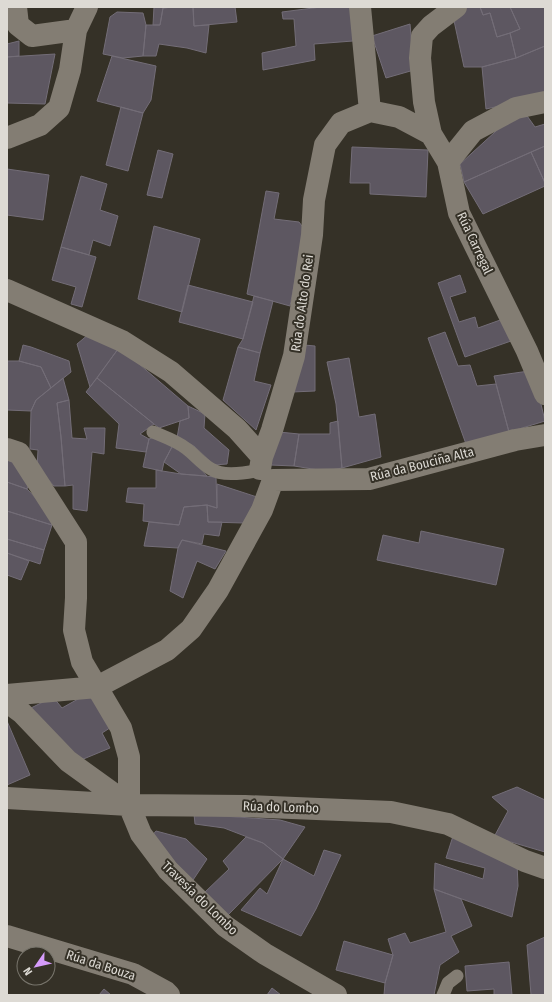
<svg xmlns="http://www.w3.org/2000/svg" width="552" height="1002" font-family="'Fira Sans Condensed',sans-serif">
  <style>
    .building { fill: #5d5761; stroke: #736d77 }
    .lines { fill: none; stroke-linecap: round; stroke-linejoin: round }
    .lane { stroke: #837d73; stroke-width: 13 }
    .street { stroke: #837d73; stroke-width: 22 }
    .labels { text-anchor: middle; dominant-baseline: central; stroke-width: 4; stroke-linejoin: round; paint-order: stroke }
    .street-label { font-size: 13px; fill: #dddad4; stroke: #353127 }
  </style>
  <rect width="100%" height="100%" fill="#353127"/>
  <!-- building -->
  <path class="building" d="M 154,7 L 174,7 L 163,8 L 160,25 L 153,25 Z
    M 174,7 L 193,7 L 194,26 L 209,25 L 206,53 L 187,48 L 159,44 L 156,56 L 143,56 L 146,25 L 160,25 L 163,8 Z
    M 193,7 L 235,7 L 237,22 L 194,26 Z
    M 321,7 L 351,7 L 353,41 L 314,44 L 315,60 L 263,70 L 262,53 L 296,46 L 294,19 L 283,19 L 282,12 Z
    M 466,7 L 480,7 L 483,15 L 490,13 L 497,37 L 510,33 L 516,58 L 482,67 L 464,67 L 453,16 Z
    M 480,7 L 510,7 L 520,29 L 510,33 L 497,37 L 490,13 L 483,15 Z
    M 510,7 L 545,7 L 545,46 L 516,58 L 510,33 L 520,29 Z
    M 117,12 L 143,13 L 146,25 L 143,56 L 123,58 L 103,54 L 110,17 Z
    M 410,24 L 414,70 L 386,78 L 372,36 Z
    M 19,41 L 19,56 L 7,57 L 7,44 Z
    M 545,46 L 545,96 L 486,109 L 482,67 L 516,58 Z
    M 55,54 L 45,104 L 7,103 L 7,57 Z
    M 112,56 L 156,66 L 151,100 L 143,113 L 97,101 Z
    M 121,107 L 143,113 L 128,171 L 106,165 Z
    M 525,113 L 535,127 L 545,124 L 545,146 L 464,182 L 460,164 L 507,121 Z
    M 545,146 L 545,183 L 531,152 Z
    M 352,147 L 428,150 L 426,197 L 370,194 L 370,183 L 350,183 Z
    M 158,150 L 173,154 L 162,198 L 147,195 Z
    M 531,152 L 545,183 L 545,186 L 483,214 L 464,182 Z
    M 7,169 L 49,175 L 43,220 L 7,215 Z
    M 81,176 L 107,184 L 100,210 L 118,216 L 110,246 L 93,240 L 89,255 L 61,247 Z
    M 266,191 L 279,193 L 274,219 L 299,222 L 305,230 L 290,306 L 247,294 Z
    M 154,226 L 200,239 L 182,312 L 138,299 Z
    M 61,247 L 96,257 L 82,307 L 71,304 L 76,287 L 52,280 Z
    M 460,275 L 466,292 L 450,297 L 459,322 L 475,317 L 478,328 L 503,319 L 511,341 L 465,357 L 438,283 Z
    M 188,285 L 253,302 L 243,339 L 179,322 Z
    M 254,296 L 273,301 L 260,353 L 238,347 L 243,339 Z
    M 445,332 L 458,366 L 470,365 L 477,386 L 496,384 L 509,432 L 466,444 L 428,338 Z
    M 89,334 L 118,349 L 90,387 L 77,344 Z
    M 23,345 L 31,347 L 69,361 L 71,372 L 51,388 L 41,367 L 19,361 Z
    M 304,345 L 315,346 L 315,391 L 292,392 Z
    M 238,347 L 260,353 L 254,381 L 271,385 L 256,430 L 223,400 Z
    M 118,349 L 139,364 L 188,406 L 189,418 L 159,428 L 97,378 Z
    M 349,358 L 359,417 L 375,414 L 381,457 L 342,468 L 336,404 L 327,362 Z
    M 7,361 L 19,361 L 41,367 L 51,388 L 36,400 L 31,411 L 7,410 Z
    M 529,371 L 540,400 L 545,421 L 509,432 L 494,376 Z
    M 63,378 L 69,400 L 57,403 L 61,437 L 65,486 L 54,486 L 37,467 L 38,450 L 30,449 L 31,411 L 36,400 Z
    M 97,378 L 154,424 L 140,434 L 149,439 L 146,452 L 116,448 L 119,424 L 86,392 Z
    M 69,400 L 72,438 L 87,439 L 84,428 L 105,428 L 104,454 L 92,452 L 87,511 L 73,509 L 73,485 L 65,486 L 61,437 L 57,403 Z
    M 188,406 L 205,414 L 204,428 L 229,450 L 227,464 L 214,465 L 194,446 L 177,438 L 180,421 L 189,418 Z
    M 338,421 L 342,468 L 325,471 L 294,466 L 299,434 L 330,434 L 330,423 Z
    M 279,432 L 299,434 L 294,466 L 270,465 Z
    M 157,436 L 173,445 L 164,462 L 162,471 L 143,467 L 149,439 Z
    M 173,445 L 194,461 L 207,476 L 181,474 L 164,462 Z
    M 7,460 L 19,465 L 30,481 L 27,489 L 7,482 Z
    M 156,470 L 181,474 L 216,477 L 217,508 L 207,505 L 184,507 L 179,525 L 143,521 L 144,504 L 126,502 L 128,488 L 156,488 Z
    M 7,482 L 27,489 L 49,512 L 52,525 L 7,511 Z
    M 217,484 L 257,497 L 244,523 L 208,522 L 207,505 L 217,508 Z
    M 207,505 L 208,522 L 222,522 L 219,536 L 204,534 L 202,544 L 182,540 L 178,548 L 144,546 L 149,522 L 179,525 L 184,507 Z
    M 7,511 L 52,525 L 44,550 L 7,539 Z
    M 421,531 L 504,549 L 496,585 L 377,560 L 383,535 L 419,543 Z
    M 7,539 L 44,550 L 40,564 L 7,553 Z
    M 182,540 L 226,551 L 215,569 L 197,561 L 183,598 L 170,591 L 178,548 Z
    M 7,553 L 29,561 L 21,580 L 7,575 Z
    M 87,694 L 96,695 L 113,726 L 102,733 L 110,748 L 81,760 L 29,709 L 53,697 L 62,708 Z
    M 7,721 L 30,775 L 7,785 Z
    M 517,787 L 545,800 L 545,852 L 494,837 L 508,811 L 492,797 Z
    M 194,814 L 280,820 L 305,827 L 283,859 L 263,843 L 224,828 L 195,824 Z
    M 156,831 L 186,839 L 207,859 L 193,880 L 150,838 Z
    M 454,833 L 517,863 L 518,886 L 512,917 L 434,889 L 435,863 L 483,879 L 485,868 L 446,858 Z
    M 246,837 L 263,843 L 283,859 L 228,915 L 204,893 L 229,869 L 223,861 Z
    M 324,850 L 341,855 L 316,909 L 301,936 L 241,910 L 260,888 L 267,894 L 283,859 L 314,876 Z
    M 434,889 L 461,899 L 472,926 L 451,936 L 459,952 L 440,965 L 434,995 L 384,995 L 385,983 L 393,955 L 388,939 L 405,933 L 410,943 L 446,932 Z
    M 545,937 L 545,995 L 531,995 L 527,945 Z
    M 344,941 L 393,955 L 385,983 L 336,970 Z
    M 509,962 L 512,995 L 494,995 L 494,989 L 467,991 L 465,966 Z
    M 272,988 L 281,995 L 267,995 Z
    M 104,989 L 111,995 L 99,995 Z"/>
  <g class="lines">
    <!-- lane -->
    <path class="lane" d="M 153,432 C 165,437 177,441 187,449 C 195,455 202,464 211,469 C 223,477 246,473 260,470
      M 443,995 L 448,983 L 457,976"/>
    <!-- street -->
    <path class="street" d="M 16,7 L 18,25 L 32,36 L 76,30
      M 360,7 L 370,111
      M 456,7 L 431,26 L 422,36 L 420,58 L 424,102 L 431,134 L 448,162 L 459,213 L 527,351 L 545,394
      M 7,138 L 40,125 L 59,108 L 70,70 L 76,30 L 87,7
      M 448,162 L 473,131 L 516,108 L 545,102
      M 7,290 L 122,341 L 171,372 L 237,429 L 262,457 L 260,469
      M 7,449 L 19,453 L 76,542 L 76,598 L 74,630 L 82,662 L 121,728 L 129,757 L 129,805 L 141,834 L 168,870 L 225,926 L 265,954 L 336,995
      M 262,457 L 272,430 L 294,356 L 312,235 L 314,200 L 325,145 L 341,123 L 370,111 L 399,117 L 431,134
      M 273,480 L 369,479 L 515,440 L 545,435
      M 7,695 L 97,687 L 167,650 L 191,629 L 218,590 L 262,510 L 273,480
      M 7,702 L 22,713 L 68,761 L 129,805
      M 7,798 L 129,805 L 245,806 L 391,812 L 448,824 L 525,861 L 545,868
      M 7,936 L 133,974 L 166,992 L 169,995"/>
  </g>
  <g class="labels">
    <!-- street labels -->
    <g class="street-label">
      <text transform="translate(475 243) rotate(65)">Rúa Carregal</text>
      <text transform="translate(302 303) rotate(-82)">Rúa do Alto do Rei</text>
      <text transform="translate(422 464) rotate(-14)">Rúa da Bouciña Alta</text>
      <text transform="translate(281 807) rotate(2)">Rúa do Lombo</text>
      <text transform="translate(200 898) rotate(44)">Travesía do Lombo</text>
      <text transform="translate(101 965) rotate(18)">Rúa da Bouza</text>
    </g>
  </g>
  <!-- border -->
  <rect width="552" height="1002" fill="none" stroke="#dddad4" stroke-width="16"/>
  <!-- north arrow -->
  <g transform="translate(36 966) rotate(236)"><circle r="19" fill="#353127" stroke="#78756c"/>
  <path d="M0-3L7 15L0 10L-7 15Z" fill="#d59bfa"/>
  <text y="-6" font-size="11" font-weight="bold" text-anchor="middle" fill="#dddad4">N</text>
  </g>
</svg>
